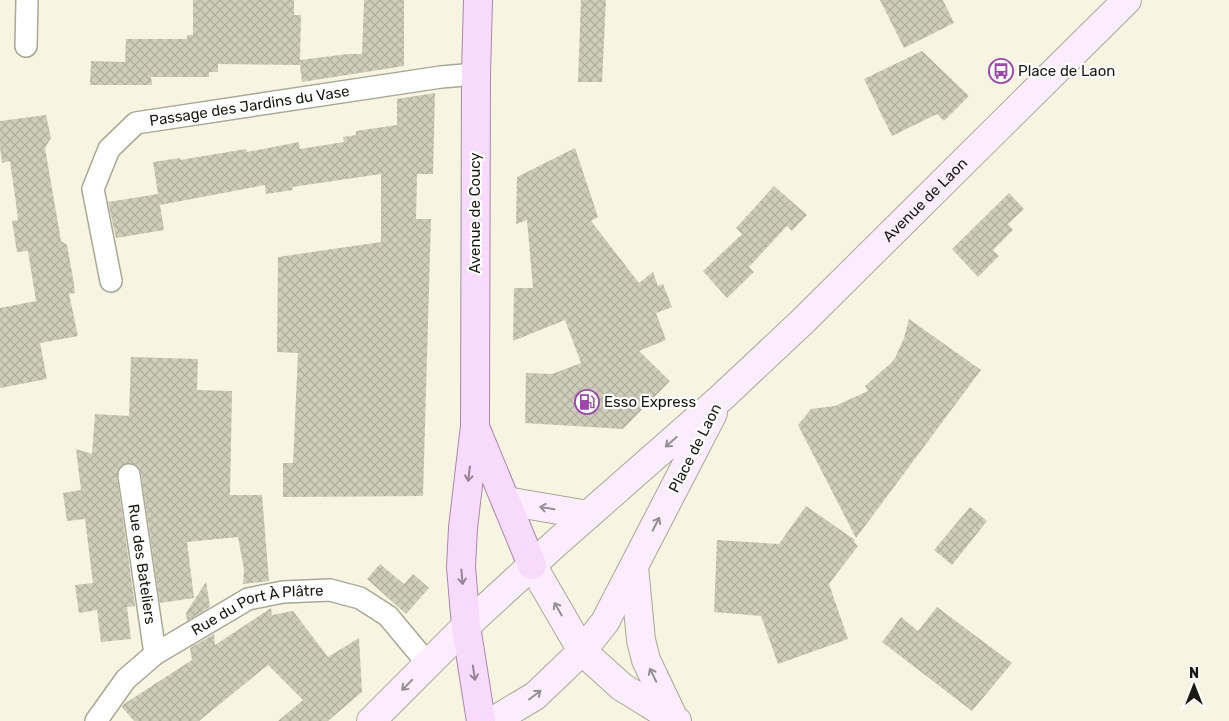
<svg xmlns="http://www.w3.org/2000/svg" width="1229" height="721" font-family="Rubik,sans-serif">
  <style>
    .building { fill: url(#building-cross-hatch) }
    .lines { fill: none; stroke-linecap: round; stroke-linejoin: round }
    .minor-casing { stroke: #a9a895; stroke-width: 24 }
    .secondary-casing { stroke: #a9a895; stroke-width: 30 }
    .primary-casing { stroke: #a887aa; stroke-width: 30 }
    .minor { stroke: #fff; stroke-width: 21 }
    .secondary { stroke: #fcedfe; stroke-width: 28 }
    .primary { stroke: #f8dafd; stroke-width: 28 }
    .oneway { stroke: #968e94 }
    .oneway2 { stroke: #948494 }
    .labels { text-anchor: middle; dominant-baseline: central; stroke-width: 4.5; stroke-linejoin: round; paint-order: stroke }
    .poi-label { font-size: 15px; fill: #1a1a13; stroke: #fff; text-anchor: start }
    .street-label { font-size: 15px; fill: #1a1a13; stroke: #fff }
  </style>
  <defs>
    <pattern id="building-cross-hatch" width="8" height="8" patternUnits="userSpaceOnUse" patternTransform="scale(1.25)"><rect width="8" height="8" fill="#cecdb9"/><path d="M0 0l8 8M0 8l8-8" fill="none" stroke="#b0af9e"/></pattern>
  </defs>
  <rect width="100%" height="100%" fill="#f7f5e1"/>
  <!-- building -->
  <path class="building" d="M 193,0 L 294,0 L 294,15 L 301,15 L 300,60 L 348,54 L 362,54 L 364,0 L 404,0 L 404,66 L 302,82 L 300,65 L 218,64 L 218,72 L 209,72 L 209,77 L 151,77 L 152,85 L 90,85 L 91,61 L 125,62 L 126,39 L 187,39 L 187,35 L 193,35 Z
    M 581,0 L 606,0 L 602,82 L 578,82 Z
    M 880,0 L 943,0 L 954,23 L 904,48 Z
    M 922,51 L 969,96 L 944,121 L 937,114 L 892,136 L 864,79 Z
    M 435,93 L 433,174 L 417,174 L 416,219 L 431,219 L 423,496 L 283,497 L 283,463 L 293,463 L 298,353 L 277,352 L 278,257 L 381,242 L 381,174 L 292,187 L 293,190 L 266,194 L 265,185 L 160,205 L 164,230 L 116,238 L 108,202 L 158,194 L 153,162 L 180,158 L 180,160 L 246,149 L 247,152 L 299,142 L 300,149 L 344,142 L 343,137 L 356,135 L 356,131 L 397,125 L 397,99 Z
    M 46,115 L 51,138 L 45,148 L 61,241 L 67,245 L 73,278 L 75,293 L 69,294 L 78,336 L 40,343 L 47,379 L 0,388 L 0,308 L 36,301 L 28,251 L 17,252 L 12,221 L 18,220 L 16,203 L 10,161 L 2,163 L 0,147 L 0,121 Z
    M 575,148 L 598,217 L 591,221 L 639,283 L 653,272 L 658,286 L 663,284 L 672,307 L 656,313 L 666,340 L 639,351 L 670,381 L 623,429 L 525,423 L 526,373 L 552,374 L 581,363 L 565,320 L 513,341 L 514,288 L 533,288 L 527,220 L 516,224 L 517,177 Z
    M 774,186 L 807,215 L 792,231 L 787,226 L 749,267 L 754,272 L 727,298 L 703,271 L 742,234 L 736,228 Z
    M 1009,193 L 1024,209 L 1008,224 L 1013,230 L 993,250 L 999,256 L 978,277 L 952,249 Z
    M 909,319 L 981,370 L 856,538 L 798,425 L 811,409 L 835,406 L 868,391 L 865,386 L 892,362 L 896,356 L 904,338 Z
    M 131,357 L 198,359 L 197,390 L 232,391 L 230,495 L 262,495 L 269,581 L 243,584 L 244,569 L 238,537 L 187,542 L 194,598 L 160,603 L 141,473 L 139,468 L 134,464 L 127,463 L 121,466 L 118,470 L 117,477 L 135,606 L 127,607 L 131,639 L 101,642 L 97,610 L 79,613 L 75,585 L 93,583 L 85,519 L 67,521 L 63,493 L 81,490 L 76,449 L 92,454 L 95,414 L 129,416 Z
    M 806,506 L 855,540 L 854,542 L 858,546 L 829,584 L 848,639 L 778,664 L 761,616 L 714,612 L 717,540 L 779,544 Z
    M 970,507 L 987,521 L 952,565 L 934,550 Z
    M 380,564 L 404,584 L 413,574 L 429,588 L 406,614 L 367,579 Z
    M 206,582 L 210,607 L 187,621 L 186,613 Z
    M 937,607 L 1012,663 L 972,711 L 882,642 L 901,617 L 918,631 Z
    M 271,608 L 272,615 L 293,611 L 328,657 L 359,638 L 362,692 L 328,721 L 278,721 L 303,700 L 268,665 L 199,721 L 134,721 L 122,707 L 124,704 L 192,660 L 190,648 L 214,634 L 215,645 Z"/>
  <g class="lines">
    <defs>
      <g id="minor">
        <path d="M 26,46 L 27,0"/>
        <path id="s1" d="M 111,281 L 93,189 L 109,149 L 136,123 L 441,77 L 476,74"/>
        <path id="s2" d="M 129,475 L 155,654"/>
        <path id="s3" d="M 96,721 L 126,679 L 155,654 L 248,599 L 283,592 L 330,590 L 360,598 L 388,616 L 428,664"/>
      </g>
      <g id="secondary">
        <path d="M 506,501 L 588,515"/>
        <path d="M 532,565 L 582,651 L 622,687 L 677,721"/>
        <path d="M 634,567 L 641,640 L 646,660 L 674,719"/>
        <path id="s4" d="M 371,721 L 466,626 L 555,544 L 721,398 L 803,321 L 1127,0"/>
        <path d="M 493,721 L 535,696 L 582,651 L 605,622 L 713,413"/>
      </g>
      <path id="primary" d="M 478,0 L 476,74 L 475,426 L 463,528 L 461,567 L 466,626 L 481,721
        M 475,427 L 532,565"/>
    </defs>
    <!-- minor casing -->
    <use href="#minor" class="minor-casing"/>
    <!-- secondary casing -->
    <use href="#secondary" class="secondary-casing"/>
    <!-- primary casing -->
    <use href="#primary" class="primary-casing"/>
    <!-- minor -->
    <use href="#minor" class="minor"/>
    <!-- secondary -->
    <use href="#secondary" class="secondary"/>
    <!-- primary -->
    <use href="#primary" class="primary"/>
  </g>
  <!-- one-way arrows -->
  <defs><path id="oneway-shaft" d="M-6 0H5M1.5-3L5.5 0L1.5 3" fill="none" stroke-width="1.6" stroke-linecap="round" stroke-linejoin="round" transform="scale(1.25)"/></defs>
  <g class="oneway">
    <use href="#oneway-shaft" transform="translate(671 442) rotate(139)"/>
    <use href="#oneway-shaft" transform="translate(547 508) rotate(-170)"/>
    <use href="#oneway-shaft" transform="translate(656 524) rotate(-63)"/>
    <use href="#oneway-shaft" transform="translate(558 609) rotate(-120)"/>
    <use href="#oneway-shaft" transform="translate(653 675) rotate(-116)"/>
    <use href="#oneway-shaft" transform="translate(407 685) rotate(135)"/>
    <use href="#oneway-shaft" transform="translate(535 695) rotate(-37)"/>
  </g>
  <g class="oneway2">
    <use href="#oneway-shaft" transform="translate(469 474) rotate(97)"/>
    <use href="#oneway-shaft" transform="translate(462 577) rotate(85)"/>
    <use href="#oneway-shaft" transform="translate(474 673) rotate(81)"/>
  </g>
  <!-- icons -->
  <defs>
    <symbol id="bus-ring" viewBox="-11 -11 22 22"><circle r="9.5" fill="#fff" stroke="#a044ae" stroke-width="1.5"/><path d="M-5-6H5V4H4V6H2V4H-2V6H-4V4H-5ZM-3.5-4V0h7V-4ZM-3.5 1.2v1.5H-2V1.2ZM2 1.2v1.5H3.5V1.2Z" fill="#a044ae"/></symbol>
    <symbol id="fuel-ring" viewBox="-11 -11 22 22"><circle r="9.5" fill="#fff" stroke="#a044ae" stroke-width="1.5"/><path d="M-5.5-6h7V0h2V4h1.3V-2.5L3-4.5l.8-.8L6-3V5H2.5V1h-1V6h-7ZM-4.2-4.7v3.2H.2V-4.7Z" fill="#a044ae"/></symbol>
  </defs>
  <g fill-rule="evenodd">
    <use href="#bus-ring" x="987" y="57" width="28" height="28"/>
    <use href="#fuel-ring" x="573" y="388" width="28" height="28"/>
  </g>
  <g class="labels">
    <!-- poi labels -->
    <g class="poi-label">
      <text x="1018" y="71">Place de Laon</text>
      <text x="604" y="402">Esso Express</text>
    </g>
    <!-- street labels -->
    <g class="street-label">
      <text stroke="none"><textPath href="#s1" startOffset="289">Passage des Jardins du Vase</textPath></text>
      <text stroke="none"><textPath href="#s4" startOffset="761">Avenue de Laon</textPath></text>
      <text transform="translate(475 213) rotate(-90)">Avenue de Coucy</text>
      <text transform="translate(695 448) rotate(-63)">Place de Laon</text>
      <text stroke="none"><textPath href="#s2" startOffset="90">Rue des Bateliers</textPath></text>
      <text stroke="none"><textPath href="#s3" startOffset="204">Rue du Port À Plâtre</textPath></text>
    </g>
  </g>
  <!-- north arrow -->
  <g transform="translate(1194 686)" stroke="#ffffff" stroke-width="4" paint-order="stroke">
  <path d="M0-4L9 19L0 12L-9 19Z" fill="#1a1a13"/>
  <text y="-8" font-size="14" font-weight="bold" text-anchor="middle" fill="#1a1a13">N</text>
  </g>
</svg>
